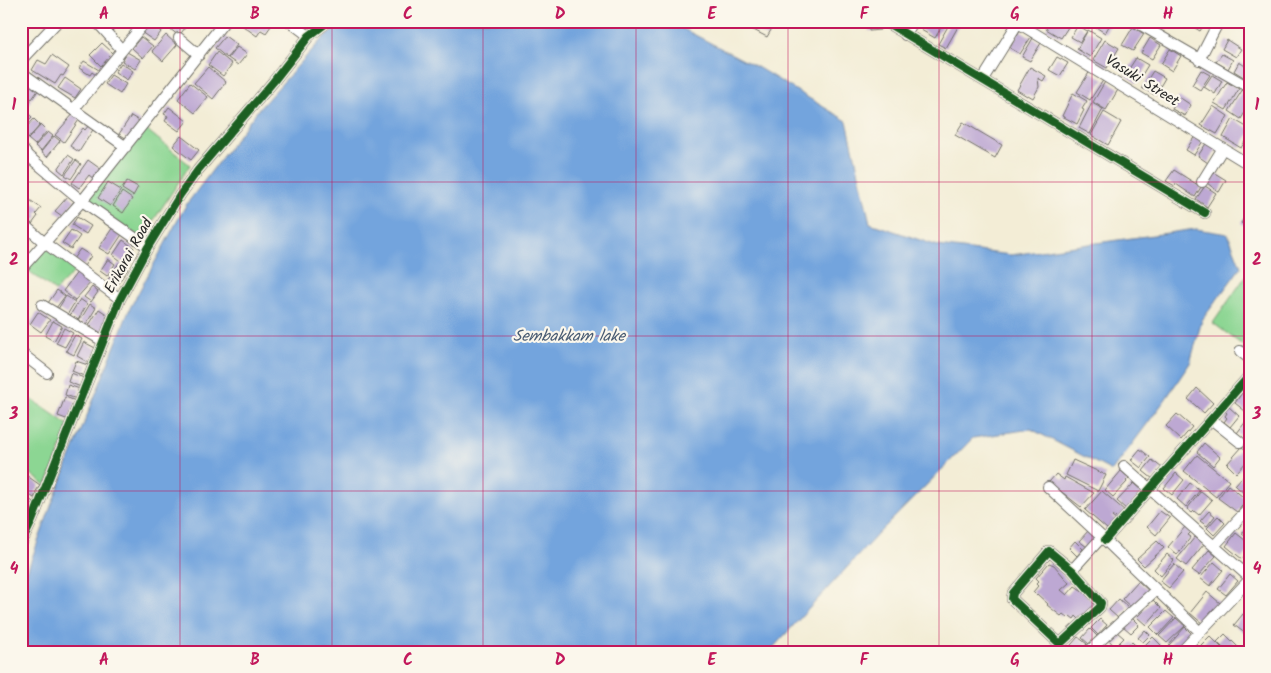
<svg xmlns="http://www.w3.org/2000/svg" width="1271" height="673" font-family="Kalam,sans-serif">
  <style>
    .green { fill: #8cd693; stroke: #5c805f }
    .water { fill: #73a4dd; stroke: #4f6884 }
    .building { fill: #bda8d3 }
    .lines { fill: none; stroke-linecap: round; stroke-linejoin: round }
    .street-casing { stroke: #716f67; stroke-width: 12 }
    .street { stroke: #fff; stroke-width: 10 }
    .cycleway-casing { stroke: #fbf7ec; stroke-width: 11 }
    .cycleway { stroke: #1b5e20; stroke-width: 8 }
    .grid { fill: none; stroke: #c2185b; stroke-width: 1; stroke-opacity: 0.55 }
    .labels { text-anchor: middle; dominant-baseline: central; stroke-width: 4.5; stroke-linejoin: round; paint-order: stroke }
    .street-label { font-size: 15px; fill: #2b2b2b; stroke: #fbf7ec }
    .water-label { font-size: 16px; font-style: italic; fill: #485b72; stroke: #fbf7ec }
    .neatline { fill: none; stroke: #c2185b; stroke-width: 2 }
    .grid-label { font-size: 16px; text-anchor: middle; font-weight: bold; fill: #c2185b }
  </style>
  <rect width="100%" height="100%" fill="#fbf7ec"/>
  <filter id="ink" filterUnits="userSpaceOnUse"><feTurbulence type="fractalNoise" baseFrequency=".02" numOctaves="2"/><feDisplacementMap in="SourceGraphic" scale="10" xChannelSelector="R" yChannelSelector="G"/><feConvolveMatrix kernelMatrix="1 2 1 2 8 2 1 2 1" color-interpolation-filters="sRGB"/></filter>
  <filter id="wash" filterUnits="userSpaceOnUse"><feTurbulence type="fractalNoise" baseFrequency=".0096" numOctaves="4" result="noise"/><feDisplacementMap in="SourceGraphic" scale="20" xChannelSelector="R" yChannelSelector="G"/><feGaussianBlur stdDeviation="1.12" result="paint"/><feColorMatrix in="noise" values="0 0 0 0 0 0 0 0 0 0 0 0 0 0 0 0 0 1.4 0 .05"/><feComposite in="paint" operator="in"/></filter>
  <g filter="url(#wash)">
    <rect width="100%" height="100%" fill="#f3edd6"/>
    <!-- green -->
    <path class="green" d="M 147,130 L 190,165 L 142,238 L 82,201 Z
      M 43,246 L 78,268 L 55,291 L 25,268 Z
      M 1250,270 L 1250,349 L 1249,350 L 1213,323 Z
      M 21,392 L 70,426 L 46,486 L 21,466 Z"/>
    <!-- water -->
    <path class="water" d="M 343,21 L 668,21 L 757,67 L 847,121 L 870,223 L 938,246 L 1011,255 L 1196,229 L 1228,234 L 1241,267 L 1202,320 L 1190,363 L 1165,400 L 1112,471 L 1031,429 L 973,438 L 877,535 L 769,652 L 21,652 L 21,588 L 51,506 L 130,308 L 186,205 L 257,111 L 323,38 Z"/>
    <g id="blocks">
      <!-- building -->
      <path class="building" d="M 102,21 L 120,21 L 121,22 L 112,31 Z
        M 153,21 L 166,21 L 169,23 L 162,31 L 152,23 Z
        M 174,21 L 190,21 L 179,36 L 169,28 Z
        M 246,21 L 265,21 L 271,26 L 266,33 L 261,30 L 257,36 L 243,26 Z
        M 746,21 L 773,21 L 775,23 L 767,37 L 744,25 Z
        M 868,21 L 879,21 L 880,30 L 869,31 Z
        M 926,21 L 945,21 L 935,38 L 921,30 Z
        M 951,21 L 959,25 L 946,48 L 938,44 Z
        M 1050,21 L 1072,21 L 1061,38 L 1046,29 Z
        M 1097,21 L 1112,21 L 1105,33 L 1094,26 Z
        M 1184,21 L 1206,21 L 1200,31 Z
        M 149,22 L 161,32 L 154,41 L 141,32 Z
        M 1078,25 L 1087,31 L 1080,42 L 1071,37 Z
        M 1133,27 L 1144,34 L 1133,51 L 1122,45 Z
        M 1020,30 L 1031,37 L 1020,54 L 1010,48 Z
        M 1088,30 L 1101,38 L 1090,57 L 1077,49 Z
        M 166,35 L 177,45 L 163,61 L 152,51 Z
        M 225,36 L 237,45 L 227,58 L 215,48 Z
        M 141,37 L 153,46 L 143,58 L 132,48 Z
        M 1033,38 L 1041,43 L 1030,61 L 1022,57 Z
        M 1150,38 L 1161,45 L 1152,59 L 1141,53 Z
        M 1105,40 L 1119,48 L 1107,68 L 1093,60 Z
        M 1227,40 L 1241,49 L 1236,57 L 1222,49 Z
        M 102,43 L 113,53 L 101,66 L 90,55 Z
        M 237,47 L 247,54 L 238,65 L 228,58 Z
        M 1170,49 L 1181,56 L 1172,71 L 1161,64 Z
        M 127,52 L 141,60 L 135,69 L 122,61 Z
        M 217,52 L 232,64 L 223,76 L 208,65 Z
        M 1222,54 L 1233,60 L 1228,69 L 1216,62 Z
        M 52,55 L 69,67 L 63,76 L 61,75 L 55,84 L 32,70 L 38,60 L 46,64 Z
        M 1057,57 L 1068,63 L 1060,76 L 1049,70 Z
        M 1136,58 L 1148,65 L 1137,83 L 1125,75 Z
        M 84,61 L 99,70 L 96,75 L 92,72 L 90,75 L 79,68 Z
        M 1239,62 L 1250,69 L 1250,81 L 1234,71 Z
        M 121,63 L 133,71 L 127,80 L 115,72 Z
        M 208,67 L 226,82 L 213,99 L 194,83 Z
        M 1030,67 L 1046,76 L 1043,81 L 1038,78 L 1039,87 L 1033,98 L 1028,95 L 1027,96 L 1017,90 Z
        M 1201,70 L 1210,75 L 1200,90 L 1192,85 Z
        M 1090,71 L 1104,79 L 1090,100 L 1077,92 Z
        M 1153,71 L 1165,78 L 1155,95 L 1142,88 Z
        M 111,75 L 126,84 L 120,94 L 105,84 Z
        M 1212,75 L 1222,81 L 1215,94 L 1204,87 Z
        M 23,78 L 39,89 L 32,99 L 21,91 Z
        M 65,78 L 81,89 L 75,98 L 58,88 Z
        M 1106,80 L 1119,88 L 1106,110 L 1093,102 Z
        M 1227,82 L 1239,89 L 1226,110 L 1214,103 Z
        M 190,83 L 208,97 L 195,113 L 178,99 Z
        M 1243,89 L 1250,92 L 1250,104 L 1241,119 L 1229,111 Z
        M 1073,93 L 1087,101 L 1082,109 L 1084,110 L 1077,124 L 1062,116 Z
        M 21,94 L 31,100 L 26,109 L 21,107 Z
        M 1179,97 L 1191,105 L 1185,116 L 1172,109 Z
        M 1092,103 L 1103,109 L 1090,134 L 1079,128 Z
        M 1213,106 L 1228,116 L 1217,134 L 1201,125 Z
        M 21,107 L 32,117 L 21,129 Z
        M 169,107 L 187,121 L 179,131 L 165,121 L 168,116 L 164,114 Z
        M 1104,112 L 1121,122 L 1108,145 L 1091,135 Z
        M 74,113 L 81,117 L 64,142 L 55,135 Z
        M 131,116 L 141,122 L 129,140 L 119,134 Z
        M 34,119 L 40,125 L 28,139 L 21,133 Z
        M 1233,119 L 1250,129 L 1250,133 L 1241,148 L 1223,137 Z
        M 963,122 L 1002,145 L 995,158 L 955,135 Z
        M 41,125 L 47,131 L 35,145 L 28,139 Z
        M 89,125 L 94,128 L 79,152 L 70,146 L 83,128 L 85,130 Z
        M 48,132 L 53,136 L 41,151 L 35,146 Z
        M 54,136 L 60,141 L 47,157 L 41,152 Z
        M 181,136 L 199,150 L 191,160 L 173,146 Z
        M 1195,136 L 1203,141 L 1194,155 L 1186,150 Z
        M 1207,142 L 1217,149 L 1208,163 L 1198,156 Z
        M 68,155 L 74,159 L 64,174 L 58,169 Z
        M 76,160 L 81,164 L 71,179 L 65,175 Z
        M 88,160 L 102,170 L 95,180 L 89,175 L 79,188 L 72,183 Z
        M 1174,170 L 1201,187 L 1195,197 L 1176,184 L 1175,186 L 1166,181 Z
        M 1213,172 L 1226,180 L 1219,192 L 1207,183 Z
        M 127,181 L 138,187 L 133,196 L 122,189 Z
        M 108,182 L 121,190 L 110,206 L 98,198 Z
        M 1205,186 L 1216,193 L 1207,207 L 1196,199 Z
        M 122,192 L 132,199 L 123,213 L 113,206 Z
        M 69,195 L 75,200 L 62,216 L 55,211 Z
        M 27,198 L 41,208 L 36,214 L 38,216 L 32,224 L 21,216 L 21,206 Z
        M 1250,209 L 1250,229 L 1241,223 Z
        M 77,217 L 91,226 L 86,234 L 72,225 Z
        M 113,227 L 123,233 L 109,254 L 99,248 Z
        M 71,230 L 80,236 L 71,249 L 62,243 Z
        M 123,240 L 134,248 L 124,263 L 113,255 Z
        M 80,249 L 91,256 L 84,266 L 73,259 Z
        M 108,259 L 115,264 L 107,276 L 100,271 Z
        M 119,263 L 128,269 L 114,289 L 105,284 Z
        M 78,271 L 92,281 L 75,300 L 63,291 Z
        M 92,287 L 98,292 L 91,302 L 84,297 Z
        M 57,290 L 65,296 L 56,308 L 48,303 Z
        M 66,296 L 75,302 L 67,315 L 58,309 Z
        M 80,299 L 87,304 L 77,322 L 69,317 Z
        M 90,304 L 96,308 L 85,326 L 79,322 Z
        M 99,309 L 108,315 L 106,318 L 109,320 L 101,333 L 89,325 Z
        M 38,312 L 50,320 L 41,332 L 30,324 Z
        M 53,321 L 62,326 L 54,341 L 45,336 Z
        M 64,328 L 73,333 L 65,347 L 56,343 Z
        M 75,335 L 82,339 L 74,355 L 66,351 Z
        M 84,342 L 97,349 L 89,363 L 77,356 Z
        M 76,361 L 88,365 L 84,376 L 72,371 Z
        M 71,373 L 84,378 L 81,387 L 68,382 Z
        M 68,385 L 80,389 L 77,399 L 65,395 Z
        M 1197,388 L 1213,403 L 1204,413 L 1188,399 Z
        M 1242,393 L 1250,400 L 1250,415 L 1235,403 Z
        M 65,397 L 76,401 L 69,420 L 58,416 Z
        M 1229,407 L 1239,416 L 1230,427 L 1224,422 L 1227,418 L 1225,416 L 1227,413 L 1225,411 Z
        M 1177,414 L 1192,427 L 1181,440 L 1166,426 Z
        M 1247,420 L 1250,422 L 1250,437 L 1247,441 L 1237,433 Z
        M 1204,443 L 1220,457 L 1213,466 L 1197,452 Z
        M 1242,447 L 1250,453 L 1250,458 L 1236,473 L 1227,464 Z
        M 1140,449 L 1150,457 L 1141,468 L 1131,460 Z
        M 1197,455 L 1229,481 L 1216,497 L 1184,471 Z
        M 1073,460 L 1106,475 L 1098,491 L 1066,475 Z
        M 1152,460 L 1162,468 L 1153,479 L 1143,471 Z
        M 1121,471 L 1129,478 L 1126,481 L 1127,482 L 1113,497 L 1105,490 Z
        M 23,473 L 40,485 L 35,493 L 36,494 L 34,498 L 21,489 L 21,475 Z
        M 1176,473 L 1184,480 L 1172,495 L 1164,488 Z
        M 1056,474 L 1064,480 L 1065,477 L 1094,493 L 1081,507 L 1049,482 Z
        M 1242,477 L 1250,483 L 1250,499 L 1235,485 Z
        M 1134,483 L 1143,491 L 1127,510 L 1117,501 Z
        M 1190,483 L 1200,490 L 1186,507 L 1177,499 Z
        M 1228,485 L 1247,500 L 1237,512 L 1218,498 Z
        M 1102,491 L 1125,511 L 1118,520 L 1114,516 L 1112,517 L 1117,521 L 1107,529 L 1085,510 Z
        M 1201,491 L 1212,500 L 1199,515 L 1194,511 L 1192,513 L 1187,509 Z
        M 21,492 L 33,502 L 25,514 L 21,511 Z
        M 1160,511 L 1170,518 L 1156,535 L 1147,527 Z
        M 1209,511 L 1215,516 L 1207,526 L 1200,521 Z
        M 1218,516 L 1225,523 L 1214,535 L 1207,528 Z
        M 1250,522 L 1250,540 L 1242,534 Z
        M 1185,527 L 1191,532 L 1188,535 L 1191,537 L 1177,555 L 1168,547 Z
        M 1089,530 L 1096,538 L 1087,547 L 1079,541 Z
        M 1236,533 L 1250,544 L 1250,550 L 1242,559 L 1226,546 Z
        M 1195,537 L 1204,544 L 1186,566 L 1177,559 Z
        M 1075,541 L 1083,549 L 1077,556 L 1069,548 Z
        M 1157,541 L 1164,548 L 1144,566 L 1137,559 Z
        M 1209,550 L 1216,556 L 1199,575 L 1192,570 Z
        M 1167,554 L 1174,560 L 1161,576 L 1154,569 Z
        M 1214,562 L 1223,570 L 1210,586 L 1200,578 Z
        M 1049,563 L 1054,565 L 1069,583 L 1061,590 L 1067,595 L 1075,586 L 1084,592 L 1093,602 L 1095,607 L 1080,620 L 1076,616 L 1074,619 L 1070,616 L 1068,618 L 1063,614 L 1061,616 L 1047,605 L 1048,604 L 1037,594 L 1036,595 L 1033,592 L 1038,586 L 1036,584 L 1039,581 L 1036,578 Z
        M 1174,564 L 1183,572 L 1169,588 L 1160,581 Z
        M 1230,574 L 1238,581 L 1226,595 L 1218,589 Z
        M 1138,581 L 1149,591 L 1133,609 L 1122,599 Z
        M 1207,592 L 1220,603 L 1215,609 L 1216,610 L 1203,624 L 1190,613 Z
        M 1119,599 L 1128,607 L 1118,618 L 1109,610 Z
        M 1153,600 L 1161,608 L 1146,625 L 1137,617 Z
        M 1166,611 L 1174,618 L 1158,635 L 1150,627 Z
        M 1243,614 L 1250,619 L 1250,637 L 1234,625 Z
        M 1131,617 L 1139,625 L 1131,633 L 1123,626 Z
        M 1176,618 L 1185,626 L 1167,643 L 1159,636 Z
        M 1100,619 L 1107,625 L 1098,635 L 1091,628 Z
        M 1185,627 L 1194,636 L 1176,652 L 1169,645 Z
        M 1090,629 L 1097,636 L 1089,644 L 1082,638 Z
        M 1145,630 L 1150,635 L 1143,642 L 1138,638 Z
        M 1117,632 L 1124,638 L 1115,647 L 1109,640 Z
        M 1225,634 L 1241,650 L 1239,652 L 1227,652 L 1217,642 Z
        M 1210,636 L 1226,652 L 1207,652 L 1201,645 Z
        M 1078,637 L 1087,644 L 1080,652 L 1065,652 Z
        M 1153,637 L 1161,645 L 1154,652 L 1152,652 L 1145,645 Z
        M 1132,642 L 1139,649 L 1136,652 L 1122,652 Z"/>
    </g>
  </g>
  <g filter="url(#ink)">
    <use href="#blocks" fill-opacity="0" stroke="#716f67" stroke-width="1"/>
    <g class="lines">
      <defs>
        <path id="street" d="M 96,21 L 122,50
          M 289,21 L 309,36
          M 884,21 L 1205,213
          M 1134,21 L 1250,88
          M 1018,23 L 1250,165
          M 905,35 L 914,21
          M 179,38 L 199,55
          M 21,60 L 58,21
          M 1199,60 L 1219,21
          M 21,72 L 126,147
          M 983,79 L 1019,21
          M 74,109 L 146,21
          M 21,147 L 28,156 L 82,201 L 21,269
          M 1202,182 L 1223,148
          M 21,222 L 46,244 L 120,299
          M 148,247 L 82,201 L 225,21
          M 42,305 L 103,341
          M 1240,351 L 1250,359
          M 21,353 L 47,373
          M 1211,419 L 1240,442
          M 1124,466 L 1250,578
          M 1048,487 L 1105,540 L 1200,632
          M 1105,540 L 1250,375
          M 21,544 L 32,521 L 120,299 L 148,247 L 180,195 L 198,170 L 273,82 L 309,36 L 329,21
          M 1214,546 L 1250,507
          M 1049,551 L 1072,570 L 1101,603 L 1100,607 L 1060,644 L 1012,599 L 1013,593 Z
          M 1072,570 L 1102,537
          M 1088,652 L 1156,590
          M 1181,652 L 1250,579"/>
      </defs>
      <!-- street casing -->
      <use href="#street" class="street-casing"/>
      <!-- street -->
      <use href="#street" class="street"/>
      <defs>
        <path id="cycleway" d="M 884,21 L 1205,213
          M 1105,540 L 1250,375
          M 21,544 L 32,521 L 120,299 L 148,247 L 180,195 L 198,170 L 273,82 L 309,36 L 329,21
          M 1049,551 L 1072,570 L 1101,603 L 1100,607 L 1060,644 L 1012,599 L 1013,593 Z"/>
      </defs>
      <!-- cycleway casing -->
      <use href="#cycleway" class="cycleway-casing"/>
      <!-- cycleway -->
      <use href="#cycleway" class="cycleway"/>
    </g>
  </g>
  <!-- grid -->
  <path class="grid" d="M 180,21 L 180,652M 332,21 L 332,652M 483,21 L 483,652M 636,21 L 636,652M 788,21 L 788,652M 939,21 L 939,652M 1092,21 L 1092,652M 21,182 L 1250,182M 21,336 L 1250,336M 21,491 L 1250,491"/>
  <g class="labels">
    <!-- street labels -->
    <g class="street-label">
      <text transform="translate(1142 81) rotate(32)">Vasuki Street</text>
      <text transform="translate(129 256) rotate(-61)">Erikarai Road</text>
    </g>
    <!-- water labels -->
    <g class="water-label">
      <text x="569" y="336">Sembakkam lake</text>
    </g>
  </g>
  <!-- margin -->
  <rect width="1271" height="673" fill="none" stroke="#fbf7ec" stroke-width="55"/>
  <rect x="28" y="28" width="1216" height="618" class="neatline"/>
  <g class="grid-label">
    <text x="104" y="19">A</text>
    <text x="255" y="19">B</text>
    <text x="408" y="19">C</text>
    <text x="560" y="19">D</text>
    <text x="712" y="19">E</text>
    <text x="864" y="19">F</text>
    <text x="1015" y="19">G</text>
    <text x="1168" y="19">H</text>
    <text x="14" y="110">1</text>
    <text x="1257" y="110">1</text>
    <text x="14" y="265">2</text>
    <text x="1257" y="265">2</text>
    <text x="14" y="419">3</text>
    <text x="1257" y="419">3</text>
    <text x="14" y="574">4</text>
    <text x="1257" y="574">4</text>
    <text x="104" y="665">A</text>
    <text x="255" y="665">B</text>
    <text x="408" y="665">C</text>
    <text x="560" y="665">D</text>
    <text x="712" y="665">E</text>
    <text x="864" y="665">F</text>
    <text x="1015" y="665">G</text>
    <text x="1168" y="665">H</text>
  </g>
</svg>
